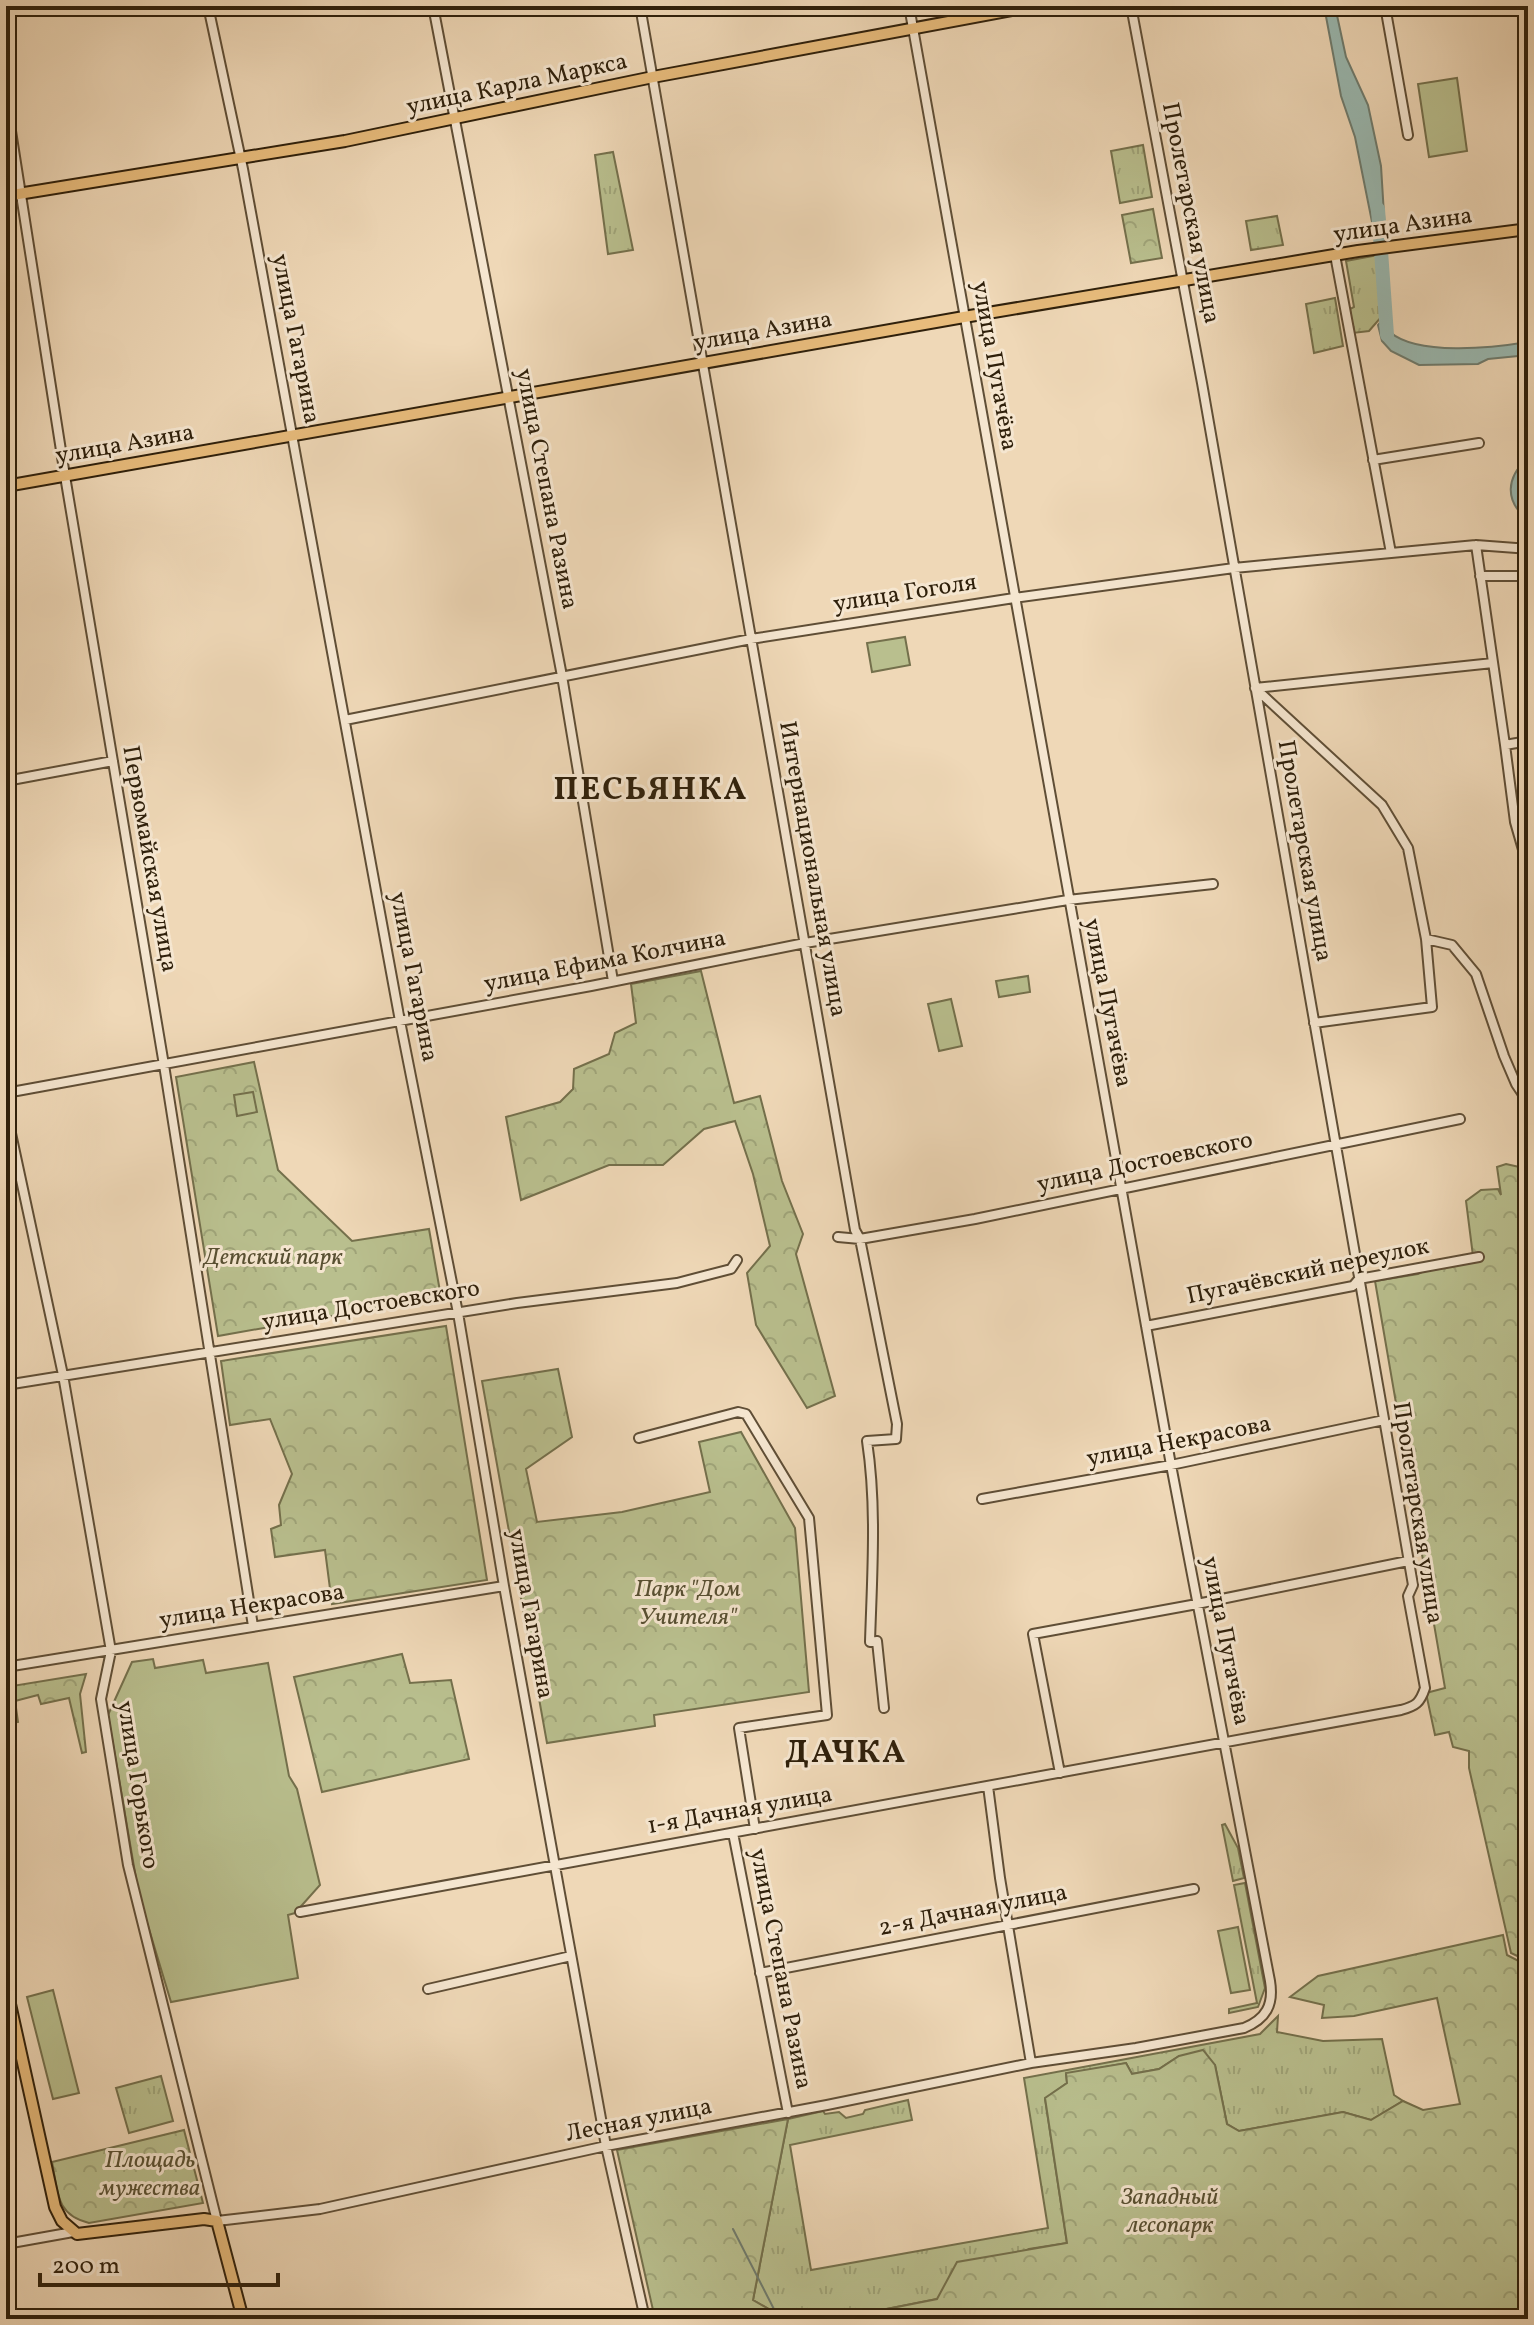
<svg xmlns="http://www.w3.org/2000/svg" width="1534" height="2325" font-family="Vollkorn,serif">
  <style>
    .grass { fill: url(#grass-tufts); stroke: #74704c; stroke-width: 2 }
    .forest { fill: url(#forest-crowns); stroke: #74704c; stroke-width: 2 }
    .pitch { fill: #b9bf8e; stroke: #74704c; stroke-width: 2 }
    .water { fill: #9ab9b1; stroke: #6f7c6f; stroke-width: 2 }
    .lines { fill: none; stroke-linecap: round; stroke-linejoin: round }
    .stream { stroke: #6f7c6f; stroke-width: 2 }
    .river { stroke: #9ab9b1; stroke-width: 14 }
    .minor-casing { stroke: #5f4e36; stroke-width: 12 }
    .major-casing { stroke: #2f200b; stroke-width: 14 }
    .minor { stroke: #f5e6d0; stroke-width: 8 }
    .major { stroke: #e8bc7c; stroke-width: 10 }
    .labels { text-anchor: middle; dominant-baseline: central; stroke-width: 6; stroke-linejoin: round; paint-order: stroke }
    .street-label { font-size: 24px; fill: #2f200b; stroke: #f5e6d0 }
    .park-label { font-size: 24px; font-style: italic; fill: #585032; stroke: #f5e6d0 }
    .district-label { font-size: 32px; font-weight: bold; letter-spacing: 2px; fill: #2f200b; stroke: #f5e6d0 }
  </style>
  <defs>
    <pattern id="grass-tufts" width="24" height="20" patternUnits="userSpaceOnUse" patternTransform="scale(2)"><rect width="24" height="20" fill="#b9bf8e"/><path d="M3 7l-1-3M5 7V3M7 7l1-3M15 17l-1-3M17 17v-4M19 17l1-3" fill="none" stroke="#9fa479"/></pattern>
    <pattern id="forest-crowns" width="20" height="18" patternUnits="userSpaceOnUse" patternTransform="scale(2)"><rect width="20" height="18" fill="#b9bf8e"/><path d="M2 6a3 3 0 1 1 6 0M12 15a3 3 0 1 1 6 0" fill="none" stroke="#9fa479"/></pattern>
  </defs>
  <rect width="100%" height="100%" fill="#efd8b7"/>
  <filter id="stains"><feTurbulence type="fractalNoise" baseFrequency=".0025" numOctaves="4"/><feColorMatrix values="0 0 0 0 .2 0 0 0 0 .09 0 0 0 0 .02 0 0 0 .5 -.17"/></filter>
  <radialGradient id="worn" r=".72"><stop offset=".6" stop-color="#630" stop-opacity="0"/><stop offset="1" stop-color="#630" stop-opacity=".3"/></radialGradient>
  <!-- grass -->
  <path class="grass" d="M 1143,145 L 1152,197 L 1120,203 L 1111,151 Z
    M 613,152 L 633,250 L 608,254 L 595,155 Z
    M 1277,216 L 1283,245 L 1251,250 L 1246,221 Z
    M 1378,255 L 1383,315 L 1369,331 L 1353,333 L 1350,309 L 1354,307 L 1346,261 Z
    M 1335,298 L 1343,346 L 1314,353 L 1306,304 Z
    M 1225,1824 L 1238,1848 L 1244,1878 L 1233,1881 L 1222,1825 Z
    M 1245,1883 L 1265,1988 L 1258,2007 L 1229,2013 L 1229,2009 L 1257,2003 L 1234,1885 Z
    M 1278,2016 L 1277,2032 L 1323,2041 L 1382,2039 L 1394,2095 L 1403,2101 L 1371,2120 L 1343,2112 L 1239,2131 L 1227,2124 L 1215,2065 L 1179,2056 L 1159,2069 L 1132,2074 L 1126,2063 L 1066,2074 L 1067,2083 L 1045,2099 L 1067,2243 L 1029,2249 L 937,2299 L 836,2319 L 786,2319 L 753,2300 L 788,2119 L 823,2111 L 825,2114 L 839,2112 L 846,2118 L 863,2114 L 865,2110 L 908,2100 L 912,2120 L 790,2145 L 811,2270 L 1048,2228 L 1024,2078 L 1260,2034 Z
    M 161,2076 L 173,2121 L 129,2133 L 116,2088 Z"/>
  <!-- forest -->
  <path class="forest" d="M 1153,209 L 1162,258 L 1131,263 L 1122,215 Z
    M 701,971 L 734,1103 L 760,1096 L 782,1181 L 803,1234 L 796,1254 L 835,1396 L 807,1408 L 756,1325 L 747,1273 L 770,1246 L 753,1174 L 735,1121 L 704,1129 L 663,1165 L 609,1165 L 521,1200 L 506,1117 L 560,1102 L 573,1089 L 574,1069 L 609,1054 L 615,1033 L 636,1023 L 631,984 Z
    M 254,1062 L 278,1170 L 352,1241 L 429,1229 L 441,1297 L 218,1336 L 176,1077 Z
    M 1506,1164 L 1528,1169 L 1528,1961 L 1511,1953 L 1469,1768 L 1469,1751 L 1453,1747 L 1449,1732 L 1435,1735 L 1426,1693 L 1445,1688 L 1375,1281 L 1418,1274 L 1443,1261 L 1473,1256 L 1466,1201 L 1481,1190 L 1498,1189 L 1501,1195 L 1497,1167 Z
    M 446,1326 L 487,1580 L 332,1604 L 325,1550 L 275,1557 L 271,1529 L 281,1525 L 279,1505 L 292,1474 L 270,1419 L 230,1425 L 221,1361 Z
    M 558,1369 L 572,1437 L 526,1469 L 537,1522 L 622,1512 L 710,1492 L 699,1442 L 741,1432 L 795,1528 L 809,1692 L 654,1715 L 655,1726 L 547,1743 L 482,1381 Z
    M 402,1654 L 410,1683 L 451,1680 L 469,1759 L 322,1792 L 294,1677 Z
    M 86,1674 L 80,1694 L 86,1752 L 82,1753 L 69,1698 L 41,1704 L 38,1695 L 15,1701 L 18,1722 L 6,1724 L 6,1687 Z
    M 1503,1935 L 1507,1955 L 1528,1966 L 1528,2319 L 836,2319 L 937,2299 L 957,2262 L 1067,2243 L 1045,2098 L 1067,2083 L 1066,2073 L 1126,2063 L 1132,2074 L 1159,2069 L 1179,2056 L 1203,2050 L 1215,2065 L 1227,2124 L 1239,2131 L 1343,2112 L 1371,2120 L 1403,2101 L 1423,2110 L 1460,2104 L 1437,1998 L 1354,2016 L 1322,2018 L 1324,2005 L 1290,1997 L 1318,1976 Z
    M 788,2119 L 753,2300 L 786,2319 L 655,2319 L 617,2150 Z
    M 184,2130 L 203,2203 L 89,2223 C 55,2215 58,2191 52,2162 Z"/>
  <!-- pitch -->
  <path class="pitch" d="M 1457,78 L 1467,151 L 1429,157 L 1418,84 Z
    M 905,637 L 910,665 L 872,672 L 867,643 Z
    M 1028,976 L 1030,992 L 999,997 L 996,981 Z
    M 951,999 L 962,1046 L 939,1051 L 928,1004 Z
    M 253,1092 L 257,1112 L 237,1116 L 234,1095 Z
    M 153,1659 L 155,1668 L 203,1660 L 206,1673 L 268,1663 L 289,1776 L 297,1789 L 320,1885 L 295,1913 L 288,1915 L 298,1978 L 171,2002 L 139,1896 L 108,1715 L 132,1662 Z
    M 1238,1927 L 1250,1990 L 1231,1993 L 1218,1931 Z
    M 53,1990 L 79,2093 L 53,2099 L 27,1997 Z"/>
  <!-- water -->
  <path class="water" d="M 1324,6 L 1335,6 L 1346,57 L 1368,105 L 1381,166 L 1385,231 L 1372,222 L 1355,137 L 1341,96 Z
    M 1384,318 L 1390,318 L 1390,332 C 1417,356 1493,348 1528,342 L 1528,355 L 1488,359 L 1478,364 L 1419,365 L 1391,351 L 1382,341 L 1378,325 Z
    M 1528,458 L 1528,520 C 1504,501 1506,477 1528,458 Z"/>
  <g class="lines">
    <!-- stream -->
    <path class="stream" d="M 733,2229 L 779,2319"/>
    <!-- river -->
    <path class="river" d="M 1378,209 L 1387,335"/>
    <defs>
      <path id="minor" d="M 208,6 L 243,169 L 400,1021 L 458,1313 L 504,1586 L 606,2146 L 644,2314 L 618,2319
        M 433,6 L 562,676 L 613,981
        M 640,6 L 855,1230 L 860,1239 L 897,1424 L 896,1439 L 867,1441 C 877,1507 872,1575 870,1642 L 877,1641 L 884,1708
        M 1385,6 L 1408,135
        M 6,99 L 65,476 L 164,1065 L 253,1626
        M 1335,255 L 1391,553
        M 1373,460 L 1479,443
        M 1476,545 L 1505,745 L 1528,741
        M 1480,576 L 1528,576
        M 1255,688 L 1382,805 L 1408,848 L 1426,939 L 1432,1007 L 1314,1023
        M 1255,688 L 1493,663
        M 345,720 L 751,639 L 1014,598 L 1234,568 L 1391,553 L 1476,545 L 1528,549
        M 1505,745 L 1515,822 L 1528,867
        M 6,781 L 113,761
        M 1426,939 L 1452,945 L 1476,974 L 1504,1056 L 1516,1084 L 1528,1102
        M 6,1093 L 591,986 L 805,943 L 1068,900 L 1213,884
        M 6,1110 L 63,1375 L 111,1651 L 101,1699 L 128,1865 L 217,2221 L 320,2209 L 606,2146 L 827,2105 L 1031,2063 L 1136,2048 L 1244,2028 C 1266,2019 1274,2005 1270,1981 L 1171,1465 L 909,6
        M 838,1237 L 860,1239 L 975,1219 L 1460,1119
        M 1146,1326 L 1353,1286 L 1359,1279 L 1479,1257
        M 6,1385 L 517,1303 L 677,1283 L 731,1269 L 737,1260
        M 639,1438 L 738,1412 L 746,1414 L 809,1518 L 827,1715 L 739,1728 L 755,1829
        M 982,1499 L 1171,1465 L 1384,1420
        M 6,1667 L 504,1586
        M 1060,1773 L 1033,1634 L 1197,1604 L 1408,1561
        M 988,1786 L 1000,1878 L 1031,2063
        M 733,1833 L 788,2113
        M 300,1912 L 1401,1710 C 1416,1706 1420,1703 1425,1688 L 1408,1596 L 1413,1585 L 1400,1510 L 1202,383 L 1131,6
        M 760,1973 L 1194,1889
        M 428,1989 L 571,1956
        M 6,2244 L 73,2232"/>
      <path id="major" d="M 6,196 L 345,141 L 653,77 L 1034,6
        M 6,486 L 964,317 L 1358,251 L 1528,229
        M 6,1986 L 55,2207 L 62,2221 L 77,2234 L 204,2219 L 217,2221 L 243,2319"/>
    </defs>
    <!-- minor casing -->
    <use href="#minor" class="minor-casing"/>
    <!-- major casing -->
    <use href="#major" class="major-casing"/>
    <!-- minor -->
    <use href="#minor" class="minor"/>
    <!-- major -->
    <use href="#major" class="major"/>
  </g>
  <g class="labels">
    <!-- street labels -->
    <g class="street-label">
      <text transform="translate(517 85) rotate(-12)">улица Карла Маркса</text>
      <text transform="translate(1190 213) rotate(79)">Пролетарская улица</text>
      <text transform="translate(1403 226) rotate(-8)">улица Азина</text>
      <text transform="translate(763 332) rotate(-10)">улица Азина</text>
      <text transform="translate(295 339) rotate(79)">улица Гагарина</text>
      <text transform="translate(994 366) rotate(80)">улица Пугачёва</text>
      <text transform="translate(125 445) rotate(-10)">улица Азина</text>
      <text transform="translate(546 489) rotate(79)">улица Степана Разина</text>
      <text transform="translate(905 594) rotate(-9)">улица Гоголя</text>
      <text transform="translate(1304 851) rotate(80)">Пролетарская улица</text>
      <text transform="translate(149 859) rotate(80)">Первомайская улица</text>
      <text transform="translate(812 869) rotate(80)">Интернациональная улица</text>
      <text transform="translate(605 962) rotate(-11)">улица Ефима Колчина</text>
      <text transform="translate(413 977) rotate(79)">улица Гагарина</text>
      <text transform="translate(1107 1003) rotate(79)">улица Пугачёва</text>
      <text transform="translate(1145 1163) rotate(-12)">улица Достоевского</text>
      <text transform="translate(1308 1272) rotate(-12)">Пугачёвский переулок</text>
      <text transform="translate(371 1306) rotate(-9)">улица Достоевского</text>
      <text transform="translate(1179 1442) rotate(-11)">улица Некрасова</text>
      <text transform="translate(1417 1513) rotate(81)">Пролетарская улица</text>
      <text transform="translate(252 1607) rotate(-9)">улица Некрасова</text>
      <text transform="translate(530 1614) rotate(80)">улица Гагарина</text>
      <text transform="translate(1225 1641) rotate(79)">улица Пугачёва</text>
      <text transform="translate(137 1785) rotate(81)">улица Горького</text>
      <text transform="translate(740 1811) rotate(-10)">1-я Дачная улица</text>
      <text transform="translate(973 1911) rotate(-11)">2-я Дачная улица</text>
      <text transform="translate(780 1969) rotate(79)">улица Степана Разина</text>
      <text transform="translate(639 2121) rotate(-11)">Лесная улица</text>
    </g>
    <!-- park labels -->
    <g class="park-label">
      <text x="273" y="1258">Детский парк</text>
      <text x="688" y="1590">Парк "Дом<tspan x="688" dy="28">Учителя"</tspan></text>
      <text x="150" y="2161">Площадь<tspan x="150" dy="28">мужества</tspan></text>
      <text x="1170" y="2198">Западный<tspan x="1170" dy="28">лесопарк</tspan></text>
    </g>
    <!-- district labels -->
    <g class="district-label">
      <text x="651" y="791">ПЕСЬЯНКА</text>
      <text x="846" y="1754">ДАЧКА</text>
    </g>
  </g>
  <!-- margin -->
  <rect width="1534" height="2325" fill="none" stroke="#efd8b7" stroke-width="32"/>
  <rect x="8" y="8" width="1518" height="2309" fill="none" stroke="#2f200b" stroke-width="4"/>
  <rect x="16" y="16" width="1502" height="2293" fill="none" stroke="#2f200b" stroke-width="2"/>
  <!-- scale -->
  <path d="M40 2273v12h238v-12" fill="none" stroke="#2f200b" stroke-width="4"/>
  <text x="52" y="2273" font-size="24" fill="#2f200b" stroke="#f5e6d0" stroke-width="6" paint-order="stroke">200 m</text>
  <rect width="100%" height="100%" filter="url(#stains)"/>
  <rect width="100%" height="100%" fill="url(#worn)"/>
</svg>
